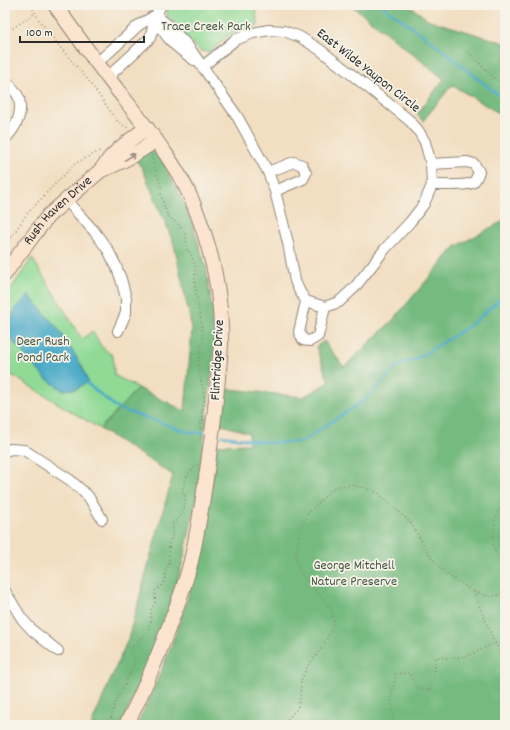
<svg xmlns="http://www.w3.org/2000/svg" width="510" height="730" font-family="Dekko,sans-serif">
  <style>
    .green { fill: #90da96; stroke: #5e8260 }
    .forest { fill: #74ba7f; stroke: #507255 }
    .water { fill: #49aac8; stroke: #3a6a7a }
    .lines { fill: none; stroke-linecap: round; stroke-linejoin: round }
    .stream { stroke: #49aac8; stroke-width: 2.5 }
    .street-casing { stroke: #8e8476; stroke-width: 12 }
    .secondary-casing { stroke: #8e8476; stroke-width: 16 }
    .path { stroke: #8e8476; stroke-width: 1.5; stroke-dasharray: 1 3; stroke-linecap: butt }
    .street { stroke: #fff; stroke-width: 10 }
    .secondary { stroke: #fce5d0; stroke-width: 14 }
    .oneway { stroke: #94887e }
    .labels { text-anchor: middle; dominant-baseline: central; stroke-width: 3.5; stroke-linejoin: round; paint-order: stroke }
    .park-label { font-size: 14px; fill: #445746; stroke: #f7f3e8 }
    .street-label { font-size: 14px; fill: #2b2b2b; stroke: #f7f3e8 }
  </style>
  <rect width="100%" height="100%" fill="#f7f3e8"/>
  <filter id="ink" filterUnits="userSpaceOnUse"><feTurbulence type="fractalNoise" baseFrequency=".025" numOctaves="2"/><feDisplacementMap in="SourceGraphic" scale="8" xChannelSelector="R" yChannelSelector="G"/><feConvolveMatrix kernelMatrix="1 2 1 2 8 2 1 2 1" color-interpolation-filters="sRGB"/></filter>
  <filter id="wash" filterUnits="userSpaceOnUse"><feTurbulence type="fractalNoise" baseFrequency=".012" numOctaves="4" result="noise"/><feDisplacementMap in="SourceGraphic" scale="16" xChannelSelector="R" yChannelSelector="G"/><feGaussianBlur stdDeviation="0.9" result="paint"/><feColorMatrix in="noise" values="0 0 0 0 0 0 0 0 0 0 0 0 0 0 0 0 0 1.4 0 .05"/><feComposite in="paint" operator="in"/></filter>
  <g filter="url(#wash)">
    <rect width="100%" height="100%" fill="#f2dec1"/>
    <!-- green -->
    <path class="green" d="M 170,5 L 255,5 L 258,25 L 229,35 L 209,52 L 200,51 L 168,18 L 167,10 Z
      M 32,258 L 82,339 L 93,331 L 101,346 L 113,356 L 114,375 L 138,388 L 100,429 L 5,371 L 5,298 Z"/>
    <!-- forest -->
    <path class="forest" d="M 351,5 L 408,5 L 429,20 L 505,43 L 505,117 L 452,85 L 423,121 L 417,114 L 444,79 Z
      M 153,150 L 159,154 L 181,197 L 192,223 L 206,267 L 213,315 L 214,354 L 196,501 L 184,557 L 168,614 L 151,658 L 121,725 L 91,725 L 128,639 L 173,475 L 100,429 L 138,388 L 185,411 L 192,329 L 174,244 L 142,168 L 135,159 Z
      M 505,220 L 505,725 L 137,725 C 163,671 185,615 199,556 C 208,520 212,482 217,445 L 249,444 L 249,433 L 219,424 L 222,399 L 230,389 L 303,397 L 329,382 L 316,347 L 324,341 L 344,367 L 393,320 L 455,247 Z"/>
    <!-- water -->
    <path class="water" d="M 29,295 L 59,330 L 82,366 L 88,382 L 76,389 L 62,390 L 44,377 L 11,339 L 7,327 L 16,308 Z"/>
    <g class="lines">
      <!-- stream -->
      <path class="stream" d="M 381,5 L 426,37 L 492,90 L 505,99
        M 84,381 L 117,408 L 188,432 L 204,433
        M 222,436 L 273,443 L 302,442 L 328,424 L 365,400 L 396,367 L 420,357 L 471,325 L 505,295"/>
    </g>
  </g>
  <g filter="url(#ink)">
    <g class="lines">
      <defs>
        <path id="street" d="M 156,15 L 165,23 L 168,25 L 188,46 L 237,116 L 268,172 L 275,191 L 288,243 L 295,281 L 300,292 L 306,301 L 325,307
          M 153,26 L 162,29 C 169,42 182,51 194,60
          M 97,63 L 139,25 L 156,15
          M 202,67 L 235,40 L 253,33 L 269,30 L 284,31 L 300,37 L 319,49 L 365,85 L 409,120 L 418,130 L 425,142 L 431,164 L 432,185 L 424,204 L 410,222 L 385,249 L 355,287 L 339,302 L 325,307
          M 108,77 L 150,38 L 156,15 L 161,5
          M 5,80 C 10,85 16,91 19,98 C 20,100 19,103 20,105 C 21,119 14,129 5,139
          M 431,164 L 467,162 L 474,164 L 479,172 C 477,176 476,181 472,183 C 465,186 441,185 432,185
          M 268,172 L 294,162 L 302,165 L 306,173 L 303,179 L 275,191
          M 66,200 L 94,231 L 108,250 L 116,266 L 121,279 L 126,298 L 126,313 L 118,331
          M 306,301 L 299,332 L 303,340 L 310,341 L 318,336 L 325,307
          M 5,451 L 11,449 L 24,450 L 70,480 L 88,496 L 102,519
          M 5,591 L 22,619 L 33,631 L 58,651"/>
        <g id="secondary">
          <path d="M 55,5 C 77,36 99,67 123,97 C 147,129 174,160 191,198 C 208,238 220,283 221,327 C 222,344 220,361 218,378 C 216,399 214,420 211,441 C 206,481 200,521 191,561 C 186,581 179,601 171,621 C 158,656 144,691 126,725"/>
          <path d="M 101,170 C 122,163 138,153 156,140"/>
          <path id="s1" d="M 5,274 L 11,265 L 48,216 L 101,170 L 110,158 L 119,149 L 138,134 L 147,128"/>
        </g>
      </defs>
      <!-- street casing -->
      <use href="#street" class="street-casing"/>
      <!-- secondary casing -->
      <use href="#secondary" class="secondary-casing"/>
      <!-- path -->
      <path class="path" d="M 31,5 L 39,20 L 60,47 L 88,80 L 118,122 L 126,127 L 129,128
        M 5,26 L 13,28 L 35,13
        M 468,52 L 495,79 L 505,85
        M 152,155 L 153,161 L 161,186 L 161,195 L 165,209 L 168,216 L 178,224 L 186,235 L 187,251 L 190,252 L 195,265 L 195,287 L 202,327 L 203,340 L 198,361 L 200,377 L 203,387 L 204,401 L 200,431
        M 5,247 L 26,215 L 54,185 L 76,163 L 102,150
        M 505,503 L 499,509 L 496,518 L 493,541 L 494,550 L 505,571
        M 473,591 L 495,644 L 505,657
        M 107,725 L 112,716 L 114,706 L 135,662 L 129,648 L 135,645 L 141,638 L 147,633 L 151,621 L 151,610 L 155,603 L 155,591 L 162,585 L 165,580 L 165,572 L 169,564 L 169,544 L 172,537 L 173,524 C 180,517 187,507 185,497 C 184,493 182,491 183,488 C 185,477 190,472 197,464
        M 282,725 L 297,709 L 300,699 L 301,680 L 307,667 L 322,648 L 332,629 L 334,622 L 331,609 L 302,575 L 297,564 L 296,553 L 301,528 L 308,514 L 330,491 L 338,486 L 351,485 L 365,488 L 378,493 L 411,523 L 432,559 L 446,574 L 473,591 L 490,597 L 498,595 L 505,589
        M 391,725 L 394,719 L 391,697 L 396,674 L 409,673 L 417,688 L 429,691 L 434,680 L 436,657 L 448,658 L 467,656 L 505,639"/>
      <!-- street -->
      <use href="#street" class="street"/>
      <!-- secondary -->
      <use href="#secondary" class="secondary"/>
    </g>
    <!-- one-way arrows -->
    <defs><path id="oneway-shaft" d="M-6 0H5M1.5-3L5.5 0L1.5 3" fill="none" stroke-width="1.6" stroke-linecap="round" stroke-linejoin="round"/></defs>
    <use class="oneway" href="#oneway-shaft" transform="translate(130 157) rotate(-31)"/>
  </g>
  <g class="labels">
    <!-- park labels -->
    <g class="park-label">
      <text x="206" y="27">Trace Creek Park</text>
      <text x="43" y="342">Deer Rush<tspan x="43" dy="16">Pond Park</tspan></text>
      <text x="354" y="566">George Mitchell<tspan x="354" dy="16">Nature Preserve</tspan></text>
    </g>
    <!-- street labels -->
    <g class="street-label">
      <text transform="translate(368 71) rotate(38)">East Wilde Yaupon Circle</text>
      <text stroke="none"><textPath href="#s1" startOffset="83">Rush Haven Drive</textPath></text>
      <text transform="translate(218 360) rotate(-87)">Flintridge Drive</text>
    </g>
  </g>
  <!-- margin -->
  <rect width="510" height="730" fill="none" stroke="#f7f3e8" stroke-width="20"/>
  <!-- scale -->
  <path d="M20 36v6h124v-6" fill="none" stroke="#2b2b2b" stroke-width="2"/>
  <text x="26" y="36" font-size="12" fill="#2b2b2b" stroke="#f7f3e8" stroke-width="3" paint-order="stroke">100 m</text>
</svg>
